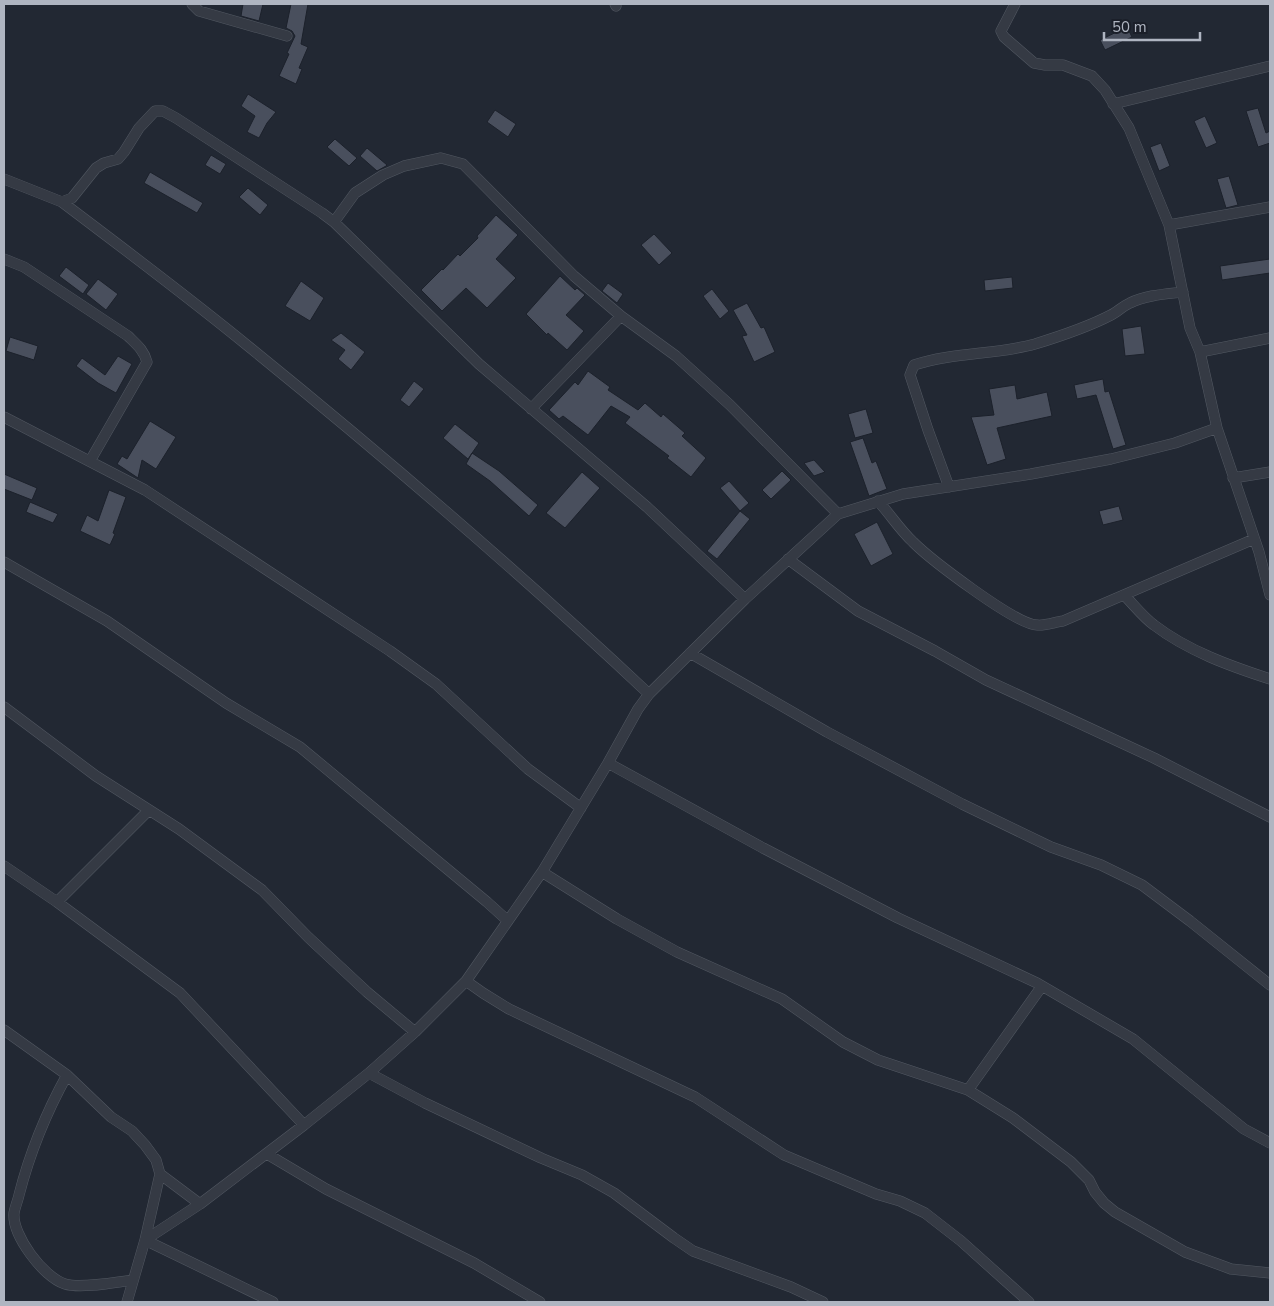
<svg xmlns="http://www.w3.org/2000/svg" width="1274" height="1306" font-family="'Nunito Sans',sans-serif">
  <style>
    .building { fill: #494f5d; stroke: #1c212b }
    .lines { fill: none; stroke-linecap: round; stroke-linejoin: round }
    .minor-casing { stroke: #525862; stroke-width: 11 }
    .minor { stroke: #353a44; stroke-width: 10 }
  </style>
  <rect width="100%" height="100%" fill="#222833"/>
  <!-- building -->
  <path class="building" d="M 243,4 L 263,4 L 259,21 L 241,16 Z
    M 291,4 L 308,4 L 301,44 L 308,47 L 299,68 L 302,69 L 296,84 L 279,76 L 289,54 L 287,53 L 295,36 L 292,31 L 286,28 Z
    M 1127,27 L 1132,37 L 1105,50 L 1100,40 Z
    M 248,94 L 276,112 L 267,123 L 259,138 L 247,132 L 255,116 L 241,106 Z
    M 1258,108 L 1266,133 L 1270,131 L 1270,143 L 1258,147 L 1246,111 Z
    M 495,110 L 516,124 L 508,137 L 487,122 Z
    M 1205,116 L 1217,143 L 1206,148 L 1194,121 Z
    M 335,139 L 357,158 L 349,166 L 327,147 Z
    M 1161,143 L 1170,166 L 1159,171 L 1150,147 Z
    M 367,148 L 387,165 L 386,166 L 377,171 L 360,156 Z
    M 211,155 L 226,164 L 220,174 L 205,165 Z
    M 150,172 L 203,203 L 197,213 L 144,183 Z
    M 1229,176 L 1238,205 L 1226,208 L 1217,179 Z
    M 248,188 L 268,205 L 260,215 L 239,197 Z
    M 496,215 L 518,235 L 496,259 L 516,278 L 487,308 L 466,288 L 442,311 L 421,290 L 442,269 L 443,270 L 458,254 L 460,256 L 478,238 L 477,236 Z
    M 654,234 L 672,253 L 659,265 L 641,245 Z
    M 1270,259 L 1270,273 L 1222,280 L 1220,266 Z
    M 66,267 L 89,285 L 83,294 L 59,276 Z
    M 560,276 L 575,290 L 577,288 L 585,295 L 566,315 L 584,331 L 567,350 L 548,333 L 547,335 L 526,314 Z
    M 1012,277 L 1013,288 L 985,291 L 984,280 Z
    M 98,279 L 118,294 L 106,310 L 86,294 Z
    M 301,281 L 324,298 L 310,321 L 285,306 Z
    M 608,283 L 623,294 L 617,303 L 602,291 Z
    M 712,289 L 729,311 L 720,319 L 703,296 Z
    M 747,303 L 761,328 L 764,327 L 775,352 L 754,362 L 742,336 L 747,335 L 733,310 Z
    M 1141,326 L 1145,354 L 1125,356 L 1122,329 Z
    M 341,333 L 365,352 L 351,370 L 338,359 L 345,350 L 331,340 Z
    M 10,337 L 38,346 L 34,360 L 6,351 Z
    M 118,356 L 132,364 L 116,393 L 98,383 L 76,366 L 82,358 L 105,375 Z
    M 588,371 L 610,387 L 608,390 L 638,410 L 645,403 L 661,417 L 663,414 L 685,433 L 682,436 L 706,458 L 691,477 L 667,458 L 669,456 L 625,423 L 630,417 L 611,406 L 588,435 L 563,416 L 559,419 L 549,410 L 575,382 L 578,385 Z
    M 1103,379 L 1105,392 L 1109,391 L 1126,445 L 1113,449 L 1096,395 L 1077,399 L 1074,385 Z
    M 414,381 L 424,389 L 409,407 L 400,400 Z
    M 1015,385 L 1017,399 L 1047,392 L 1052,416 L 997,428 L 1006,459 L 987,465 L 971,417 L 994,415 L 989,389 Z
    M 866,409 L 873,433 L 855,438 L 848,414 Z
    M 150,421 L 176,437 L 156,469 L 142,460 L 138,478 L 117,464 L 122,456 L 127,459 Z
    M 455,424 L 479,443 L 468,459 L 443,438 Z
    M 863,438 L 872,463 L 876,461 L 887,489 L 869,496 L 850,442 Z
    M 472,453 L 499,471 L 538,505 L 529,516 L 490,481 L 466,464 Z
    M 814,460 L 825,472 L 814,476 L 804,463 Z
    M 782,471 L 791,480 L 771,499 L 762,490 Z
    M 582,472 L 600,488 L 565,528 L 546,513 Z
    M 4,474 L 37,488 L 32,500 L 4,489 Z
    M 729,481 L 749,503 L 740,511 L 720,488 Z
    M 109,490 L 126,497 L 113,533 L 115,534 L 110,545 L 80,531 L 87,515 L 98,521 Z
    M 30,502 L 58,514 L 53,523 L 26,512 Z
    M 1119,506 L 1123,520 L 1103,525 L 1099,511 Z
    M 740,511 L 750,519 L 717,559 L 707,551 Z
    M 877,522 L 893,554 L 871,566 L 854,534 Z"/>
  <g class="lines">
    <defs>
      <path id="minor" d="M 192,4 L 199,11 L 287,36
        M 615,4 L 616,6
        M 1015,4 L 1001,31 L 1004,37 L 1034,63 L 1045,65 L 1063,65 L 1092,76 L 1105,90 L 1129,128 L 1169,225 L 1190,328 L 1200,352 L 1217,428 L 1259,552 L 1270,595
        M 1113,104 L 1270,66
        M 4,179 L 62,202 L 72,198 L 96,168 L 104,163 L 118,159 L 124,152 L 139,128 L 155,111 L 163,111 L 176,118 L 322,213 L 334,222 L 479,364 L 647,507 L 745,599
        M 62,202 C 124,249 187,296 248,346 C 385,457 520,573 649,694
        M 334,222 L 355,193 L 383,175 L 404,166 L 441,158 L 463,164 L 574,276 L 621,316 L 676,356 L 730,405 L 838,514
        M 1169,225 L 1270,207
        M 4,259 L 24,267 L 128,336 C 136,344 144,350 147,362 L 90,461
        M 1200,352 L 1270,338
        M 531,409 L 621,316
        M 4,417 L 145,490 L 390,651 L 436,684 L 528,769 L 581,808
        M 1233,478 L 1270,472
        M 949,487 L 928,430 L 910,375 L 914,365 C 953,352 996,355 1035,344 C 1061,336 1086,328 1111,315 C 1117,312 1123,306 1130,303 C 1146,295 1166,294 1183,292
        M 878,501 C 890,514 900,530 913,542 C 930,559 1016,625 1037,625 C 1045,626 1055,622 1063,621 L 1254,539
        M 788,559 L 858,611 L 935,651 L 986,680 L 1154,758 L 1270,817
        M 4,562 L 107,621 L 226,703 L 300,747 L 487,902 L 508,921
        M 1124,595 C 1134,605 1143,617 1154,625 C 1188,651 1230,666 1270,679
        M 690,653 L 827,732 L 962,804 L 1051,847 L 1101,865 L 1142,885 L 1190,921 L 1270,985
        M 4,707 L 96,776 L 179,829 L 262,890 L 308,937 L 367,992 L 415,1032
        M 608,763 L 763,848 L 898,918 L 1037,983 L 1133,1039 L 1244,1129 L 1270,1143
        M 4,866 L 57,902 L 180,993 L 304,1125
        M 542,872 L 617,919 L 677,952 L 782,999 L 843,1042 L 878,1060 L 968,1090 L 1013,1118 L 1071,1162 L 1089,1180 L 1095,1192 L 1104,1203 L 1115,1212 L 1185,1252 L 1231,1269 L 1270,1273
        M 57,902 L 149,810
        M 466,981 L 483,993 L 509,1009 L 695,1097 L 784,1155 L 876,1194 L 900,1201 L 925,1213 L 961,1241 L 1029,1302
        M 4,1030 L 67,1075 L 111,1117 L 132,1131 L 145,1145 L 156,1160 L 160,1174 L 145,1240 L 127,1302
        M 369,1073 L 425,1103 L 541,1158 L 582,1175 L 614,1193 L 674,1238 L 693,1251 L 791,1287 L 823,1302
        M 67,1075 C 46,1113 30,1152 19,1195 C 18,1200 15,1207 14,1213 C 12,1235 43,1277 65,1284 C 81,1289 116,1282 133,1280
        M 968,1090 L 1042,986
        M 267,1154 L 326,1189 L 474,1263 L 540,1302
        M 160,1174 L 200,1204
        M 145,1240 L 200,1204 L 304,1125 L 369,1073 L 415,1032 L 466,981 L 542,872 L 608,763 L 638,709 L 649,694 L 745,599 L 838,514 L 903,494 L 1031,474 L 1111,459 L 1175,443 L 1217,428
        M 145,1240 L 273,1302"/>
    </defs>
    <!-- minor casing -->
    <use href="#minor" class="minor-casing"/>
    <!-- minor -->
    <use href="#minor" class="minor"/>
  </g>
  <!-- border -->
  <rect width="1274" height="1306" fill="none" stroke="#afb5c1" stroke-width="10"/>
  <!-- scale -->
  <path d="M1104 32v8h96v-8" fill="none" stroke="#afb5c1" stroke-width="2.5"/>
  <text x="1112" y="32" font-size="15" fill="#afb5c1" stroke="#1b1f29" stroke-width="4" paint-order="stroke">50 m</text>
</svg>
